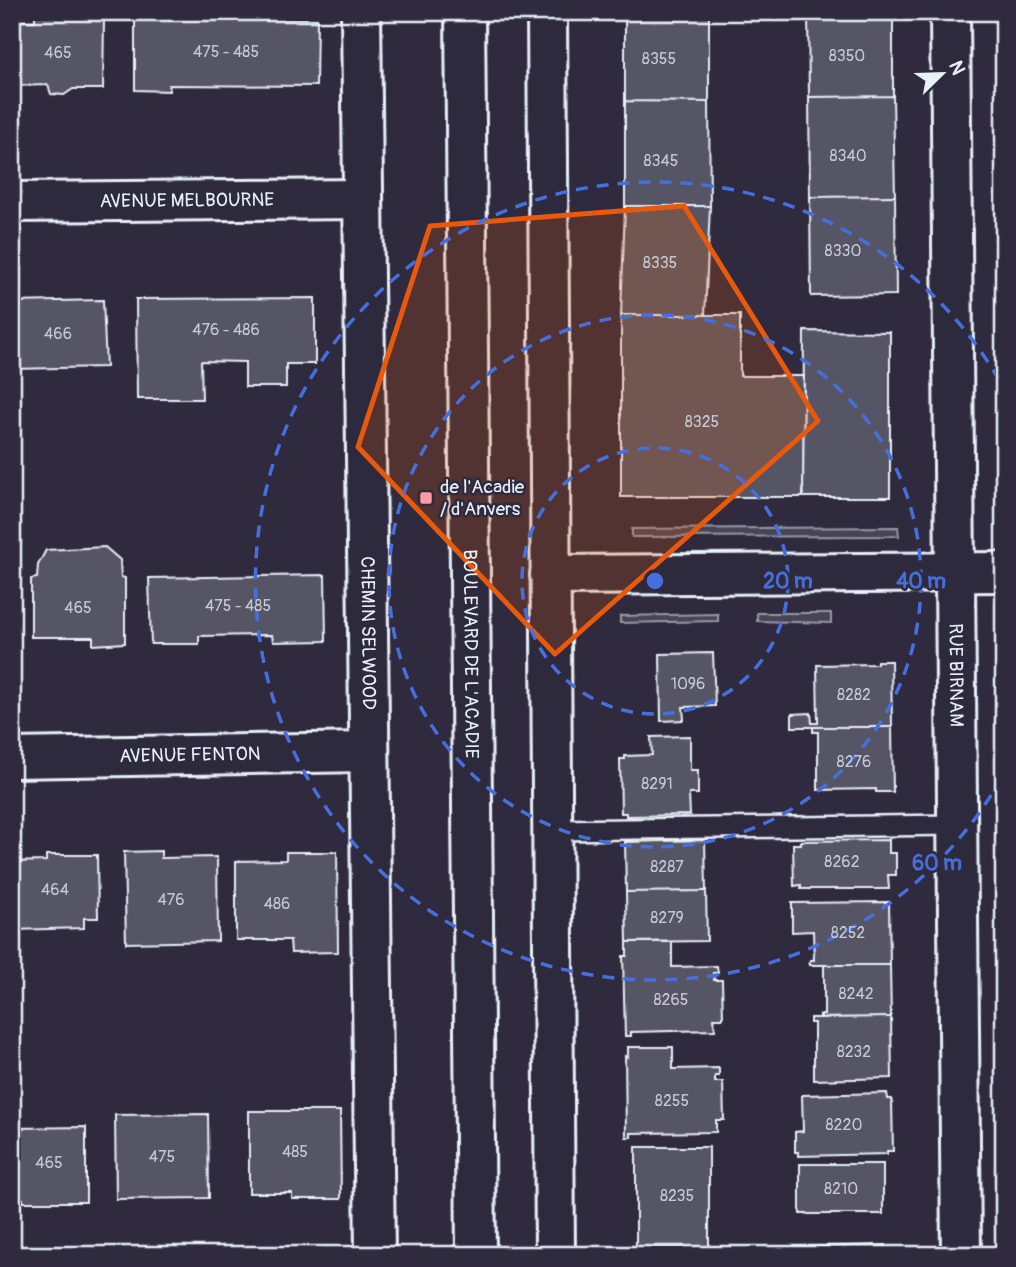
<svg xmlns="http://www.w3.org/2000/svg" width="1016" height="1267" font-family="Pangolin,sans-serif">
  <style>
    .green { fill: #464455; stroke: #979aa6; stroke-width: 2 }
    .building { fill: #575565; stroke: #e8f1f8; stroke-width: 2 }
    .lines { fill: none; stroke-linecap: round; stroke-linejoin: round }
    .lane-casing { stroke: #e8f1f8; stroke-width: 24 }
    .street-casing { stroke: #e8f1f8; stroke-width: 44 }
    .secondary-casing { stroke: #e8f1f8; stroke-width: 44 }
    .lane { stroke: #2f2a3d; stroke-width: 19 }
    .street { stroke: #2f2a3d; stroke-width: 38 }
    .secondary { stroke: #2f2a3d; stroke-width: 38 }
    .marked { fill: #e8590c; fill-opacity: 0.2; stroke: #e8590c; stroke-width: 5; stroke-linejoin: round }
    .ring { fill: none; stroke: #466fde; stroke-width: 3.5; stroke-dasharray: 12 9 }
    .poi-dot { fill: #ff9aa2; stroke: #2f2a3d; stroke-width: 2.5 }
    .labels { text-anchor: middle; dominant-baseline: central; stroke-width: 5; stroke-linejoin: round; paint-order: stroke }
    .number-label { font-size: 16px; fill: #c4cad3 }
    .street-label { font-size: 19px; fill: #e8f1f8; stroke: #2f2a3d }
    .poi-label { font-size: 19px; fill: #e8f1f8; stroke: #2f2a3d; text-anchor: start }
    .centre { fill: #466fde; stroke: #2f2a3d; stroke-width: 3.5 }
    .ring-label { font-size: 21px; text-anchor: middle; font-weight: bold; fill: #466fde; stroke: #2f2a3d; stroke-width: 5; stroke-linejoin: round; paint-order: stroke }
  </style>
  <rect width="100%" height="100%" fill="#2f2a3d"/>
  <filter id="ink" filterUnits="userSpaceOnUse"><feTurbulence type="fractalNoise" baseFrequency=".0143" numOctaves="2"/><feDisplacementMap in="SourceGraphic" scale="14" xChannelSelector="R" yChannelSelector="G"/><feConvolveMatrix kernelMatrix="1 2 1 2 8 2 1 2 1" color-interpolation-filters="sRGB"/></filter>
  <g filter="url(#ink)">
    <!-- green -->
    <path class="green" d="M 898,527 L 899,536 L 632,537 L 632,529 Z
      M 757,613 L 831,613 L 831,623 L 757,621 Z
      M 718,614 L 718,621 L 620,623 L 620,616 Z"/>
    <!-- building -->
    <path class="building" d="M 35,12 L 100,12 L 100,20 L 104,20 L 103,89 L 73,89 L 64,95 L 51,94 L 48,85 L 12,86 L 12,21 L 35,21 Z
      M 625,12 L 709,12 L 709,102 L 625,101 Z
      M 808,12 L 893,12 L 893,96 L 809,97 Z
      M 135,18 L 317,19 L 316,86 L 169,85 L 169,91 L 135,90 Z
      M 893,96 L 895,196 L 810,197 L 809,97 Z
      M 625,101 L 709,102 L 710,206 L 625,206 Z
      M 895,196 L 896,295 L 811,296 L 810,197 Z
      M 625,206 L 710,206 L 705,315 L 621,315 Z
      M 315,298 L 315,364 L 286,364 L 286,387 L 245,387 L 245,362 L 201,361 L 202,399 L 137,399 L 136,299 Z
      M 103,300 L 106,367 L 12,369 L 12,302 Z
      M 621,315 L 740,315 L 740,376 L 804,376 L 803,497 L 621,497 Z
      M 804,331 L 890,332 L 890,497 L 803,497 Z
      M 105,547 L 120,560 L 121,577 L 125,578 L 125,643 L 93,645 L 93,637 L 31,637 L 31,579 L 37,578 L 38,565 L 46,550 Z
      M 325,575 L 326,641 L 273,642 L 272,635 L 199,636 L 199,644 L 151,644 L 149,578 Z
      M 713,653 L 715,706 L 683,707 L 684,720 L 661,721 L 660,654 Z
      M 877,661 L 891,661 L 892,727 L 792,727 L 792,714 L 811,713 L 812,723 L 818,723 L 817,665 L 877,664 Z
      M 813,727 L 892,727 L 893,792 L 876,792 L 876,789 L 818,790 L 818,732 L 813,732 Z
      M 690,736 L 690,770 L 698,770 L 698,794 L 689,794 L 690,815 L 626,816 L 626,813 L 621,813 L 620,759 L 625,759 L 625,756 L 652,755 L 651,737 Z
      M 705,840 L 706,891 L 626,892 L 625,842 Z
      M 889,840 L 889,853 L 896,853 L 896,875 L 888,875 L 889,889 L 801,889 L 801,885 L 794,886 L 793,844 L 801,844 L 801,841 Z
      M 161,851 L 161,858 L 217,857 L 218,941 L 126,943 L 124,852 Z
      M 286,852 L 337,852 L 338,952 L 291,953 L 290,940 L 236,940 L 236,861 L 286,860 Z
      M 46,855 L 97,855 L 98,918 L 84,918 L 84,928 L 12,930 L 12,862 L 46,861 Z
      M 706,891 L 707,941 L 627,942 L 626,892 Z
      M 889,902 L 890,965 L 809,965 L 810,960 L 814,960 L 813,931 L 792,932 L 792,903 Z
      M 627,942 L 672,942 L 672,967 L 717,966 L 718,973 L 713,973 L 714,980 L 722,980 L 723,1018 L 714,1018 L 715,1030 L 631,1032 L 631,1036 L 625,1036 L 623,956 L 627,956 Z
      M 824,965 L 890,965 L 891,1017 L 820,1018 L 820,1015 L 824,1015 Z
      M 891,1017 L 892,1078 L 814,1080 L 814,1023 L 810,1023 L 810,1018 Z
      M 628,1047 L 673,1047 L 673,1069 L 719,1068 L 719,1076 L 715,1076 L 715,1082 L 723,1082 L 724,1120 L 716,1120 L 716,1132 L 631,1133 L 631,1137 L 626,1137 L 625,1056 L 628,1057 Z
      M 887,1093 L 888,1099 L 892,1099 L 893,1151 L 887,1151 L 887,1154 L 798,1156 L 798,1152 L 795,1152 L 795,1132 L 803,1131 L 802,1095 Z
      M 249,1111 L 340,1111 L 341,1199 L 292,1199 L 292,1193 L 249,1193 Z
      M 208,1114 L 209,1198 L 116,1199 L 115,1115 Z
      M 86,1127 L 86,1202 L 23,1202 L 23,1199 L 12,1199 L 12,1128 Z
      M 636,1147 L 709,1147 L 709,1248 L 636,1248 Z
      M 800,1164 L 883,1164 L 883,1214 L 800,1214 Z
      M 886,1245 L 886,1255 L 806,1255 L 806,1247 Z
      M 636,1248 L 709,1248 L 709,1255 L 636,1255 Z"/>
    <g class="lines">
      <defs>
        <path id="lane" d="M 552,830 L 957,825"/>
        <g id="street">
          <path id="s1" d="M 361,12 L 375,1255"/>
          <path id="s2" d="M 950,12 L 961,1255"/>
          <path id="s3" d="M 12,202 L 363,199"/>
          <path d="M 550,575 L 1004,572"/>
          <path id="s4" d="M 12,758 L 369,752"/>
        </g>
        <g id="secondary">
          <path id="s5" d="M 465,12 L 476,1255"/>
          <path d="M 547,12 L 555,1255"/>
        </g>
      </defs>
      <!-- lane casing -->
      <use href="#lane" class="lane-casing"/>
      <!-- street casing -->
      <use href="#street" class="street-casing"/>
      <!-- secondary casing -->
      <use href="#secondary" class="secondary-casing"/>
      <!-- lane -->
      <use href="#lane" class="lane"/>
      <!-- street -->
      <use href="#street" class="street"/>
      <!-- secondary -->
      <use href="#secondary" class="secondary"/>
    </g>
  </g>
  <!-- marked area -->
  <path class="marked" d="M 684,206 L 818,421 L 555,654 L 358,447 L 430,226 Z"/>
  <!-- distance rings -->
  <g class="ring">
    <circle cx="655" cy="581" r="133"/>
    <circle cx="655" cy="581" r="266"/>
    <path d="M1002 777A399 399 0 1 1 1002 385"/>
  </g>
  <!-- markers -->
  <rect class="poi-dot" x="419" y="491" width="14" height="14" rx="3.5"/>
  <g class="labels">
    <!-- number labels -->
    <g class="number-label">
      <text x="226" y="52">475 - 485</text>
      <text x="58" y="53">465</text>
      <text x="847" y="56">8350</text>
      <text x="659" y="59">8355</text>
      <text x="848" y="156">8340</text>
      <text x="661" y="161">8345</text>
      <text x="843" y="251">8330</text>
      <text x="660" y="263">8335</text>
      <text x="226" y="330">476 - 486</text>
      <text x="58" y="334">466</text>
      <text x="702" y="422">8325</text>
      <text x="238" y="606">475 - 485</text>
      <text x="78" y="608">465</text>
      <text x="688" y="684">1096</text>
      <text x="854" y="695">8282</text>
      <text x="854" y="762">8276</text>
      <text x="657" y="784">8291</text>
      <text x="842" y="862">8262</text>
      <text x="667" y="867">8287</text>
      <text x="55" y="890">464</text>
      <text x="171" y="900">476</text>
      <text x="277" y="904">486</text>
      <text x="667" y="918">8279</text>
      <text x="848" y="933">8252</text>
      <text x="856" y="994">8242</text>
      <text x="671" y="1000">8265</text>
      <text x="854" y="1052">8232</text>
      <text x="672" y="1101">8255</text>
      <text x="844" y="1125">8220</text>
      <text x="295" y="1152">485</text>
      <text x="162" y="1157">475</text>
      <text x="49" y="1163">465</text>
      <text x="841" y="1189">8210</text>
      <text x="677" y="1196">8235</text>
    </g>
    <!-- street labels -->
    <g class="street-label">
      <text stroke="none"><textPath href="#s3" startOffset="175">AVENUE MELBOURNE</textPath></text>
      <text stroke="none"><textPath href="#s1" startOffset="621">CHEMIN SELWOOD</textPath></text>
      <text stroke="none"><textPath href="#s5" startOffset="642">BOULEVARD DE L'ACADIE</textPath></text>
      <text stroke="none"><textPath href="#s2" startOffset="663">RUE BIRNAM</textPath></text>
      <text stroke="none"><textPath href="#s4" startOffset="178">AVENUE FENTON</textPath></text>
    </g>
    <!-- poi labels -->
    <g class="poi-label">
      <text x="440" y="487">de l'Acadie<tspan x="440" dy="22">/ d'Anvers</tspan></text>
    </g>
  </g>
  <circle cx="655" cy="581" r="10" class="centre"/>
  <g class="ring-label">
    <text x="788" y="588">20 m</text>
    <text x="921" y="588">40 m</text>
    <text x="937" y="870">60 m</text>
  </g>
  <!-- margin -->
  <rect width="1016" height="1267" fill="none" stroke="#2f2a3d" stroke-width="42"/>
  <rect x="21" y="21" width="974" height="1225" fill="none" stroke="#e8f1f8" stroke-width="2.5" filter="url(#ink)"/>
  <!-- north arrow -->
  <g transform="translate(942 74) rotate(67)" stroke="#2f2a3d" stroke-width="5" paint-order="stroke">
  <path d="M0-5L12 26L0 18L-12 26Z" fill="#e8f1f8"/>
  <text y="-10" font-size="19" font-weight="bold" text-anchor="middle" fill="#e8f1f8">N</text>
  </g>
</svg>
